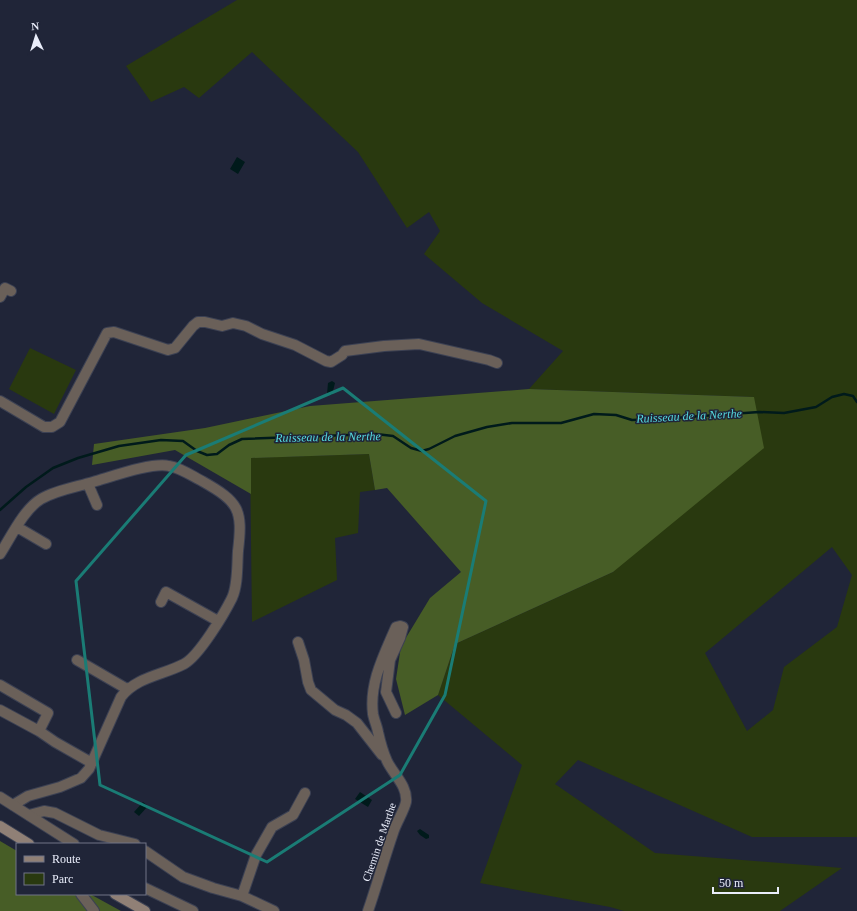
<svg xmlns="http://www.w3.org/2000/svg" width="857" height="911" font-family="'Times New Roman',serif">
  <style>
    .green { fill: #29390f; fill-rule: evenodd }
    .forest { fill: #475d26 }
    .water { fill: #001a1b }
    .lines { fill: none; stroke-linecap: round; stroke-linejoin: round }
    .stream { stroke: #001a1b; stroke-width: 2.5 }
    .minor-casing { stroke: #3c4153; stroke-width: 12 }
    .tertiary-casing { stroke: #3c4153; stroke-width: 12 }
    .secondary-casing { stroke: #3c4153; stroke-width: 12 }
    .minor { stroke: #6a6059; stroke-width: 10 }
    .tertiary { stroke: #6a6059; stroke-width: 10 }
    .secondary { stroke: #908076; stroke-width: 10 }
    .marked { fill: none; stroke: #1a7c75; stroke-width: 3; stroke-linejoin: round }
    .labels { text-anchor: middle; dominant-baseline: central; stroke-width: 3; stroke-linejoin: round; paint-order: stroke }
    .street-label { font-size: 11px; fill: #e9edfa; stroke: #202538 }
    .water-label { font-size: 12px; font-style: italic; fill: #55dbe0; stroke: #202538 }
  </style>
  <rect width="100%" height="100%" fill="#202538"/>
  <!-- green -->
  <path class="green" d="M 237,0 L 857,0 L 857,837 L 752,837 L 578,760 L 555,784 L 655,853 L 842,868 L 780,911 L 624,911 L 610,907 L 480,883 L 522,765 L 438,695 L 455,644 L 613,572 L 754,397 L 529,389 L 563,351 L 482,303 L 424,254 L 440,231 L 429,212 L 407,228 L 358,152 L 252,52 L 199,98 L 184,87 L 151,102 L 126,66 ZM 832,547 L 852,575 L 837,627 L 784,667 L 773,710 L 747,731 L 705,653 Z
    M 30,348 L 76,370 L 54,414 L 9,389 Z
    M 369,454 L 375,490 L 360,492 L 358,533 L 335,538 L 337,580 L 252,622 L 250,458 Z"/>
  <!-- forest -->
  <path class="forest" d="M 529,389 L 754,397 L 764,448 L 613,572 L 455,644 L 438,695 L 405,715 L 396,679 L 401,646 L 430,598 L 461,572 L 387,488 L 375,490 L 369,454 L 251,458 L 251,494 L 175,450 L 92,465 L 94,444 L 205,428 L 310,406 Z
    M 0,841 L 17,851 L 17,894 L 90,894 L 121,911 L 0,911 Z"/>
  <!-- water -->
  <path class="water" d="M 237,157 L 245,162 L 238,174 L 230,169 Z
    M 332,381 L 335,383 L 332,395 L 327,394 L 328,383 Z
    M 360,792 L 372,800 L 368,807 L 355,799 Z
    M 143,802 L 148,806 L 139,816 L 134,812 Z
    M 420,829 L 429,835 L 429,838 L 426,839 L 420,835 L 417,831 Z"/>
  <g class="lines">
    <!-- stream -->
    <path class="stream" d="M 0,510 L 26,487 L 53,468 L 78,458 L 119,446 L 161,440 L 183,441 L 197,451 L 207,455 L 217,454 L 229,445 L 242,439 L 376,434 L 393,436 L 411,448 L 422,451 L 429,449 L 455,436 L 487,427 L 512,423 L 561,423 L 594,414 L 616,415 L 632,420 L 660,419 L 759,412 L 784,413 L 816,407 L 832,397 L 844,394 L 853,396 L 857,402"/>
    <defs>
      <path id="minor" d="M 0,297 L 5,288 L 11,291
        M 0,401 L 44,427 L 52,427 L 60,422 L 107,333 L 114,332 L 168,350 L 175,348 L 193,326 L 198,322 L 205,322 L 222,326 L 233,323 L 246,326 L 262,334 L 295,345 L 326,361 L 331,362 L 342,355 L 345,351 L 384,346 L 419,344 L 489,360 L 497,363
        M 88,484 L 97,505
        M 17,527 L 46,544
        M 0,554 C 11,537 24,509 41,499 C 56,490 76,487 93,482 C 111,477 152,462 169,466 C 181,468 192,476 202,481 C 239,502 243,509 238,551 C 237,566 238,585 232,598 C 224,614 199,656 184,664 C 163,675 136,677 121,697 L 89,769 L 81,778 L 60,787 L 28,796 L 13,805
        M 161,602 L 166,592 L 218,621
        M 298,642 L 304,660 L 308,682 L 311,690 L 335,710 L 346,715 L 357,723 L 382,755
        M 77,660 L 127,689
        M 0,685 L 48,713 L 39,731 L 55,742 L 92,763
        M 0,710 L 39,731
        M 29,815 L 44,811 L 55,813 L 99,835 L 135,844
        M 145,851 L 183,877 L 213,888 L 242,896 L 274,911
        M 81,894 L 94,911
        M 242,896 L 256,855 L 272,827 L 293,815 L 305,793
        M 368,911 C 377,885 384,859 393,833 C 396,823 404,811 406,802 C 408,786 393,774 387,761 C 383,752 380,741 378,732 C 377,726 374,720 373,714 C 369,683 384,655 396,627 L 400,626 L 403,627 L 400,638 L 390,660 L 386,692 L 396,713"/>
      <path id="tertiary" d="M 0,797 L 74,844
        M 145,888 L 193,911"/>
      <path id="secondary" d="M 0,826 L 29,844
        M 115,894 L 145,911"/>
    </defs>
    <!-- minor casing -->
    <use href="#minor" class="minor-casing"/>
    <!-- tertiary casing -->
    <use href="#tertiary" class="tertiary-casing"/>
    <!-- secondary casing -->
    <use href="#secondary" class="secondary-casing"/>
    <!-- minor -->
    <use href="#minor" class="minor"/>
    <!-- tertiary -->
    <use href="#tertiary" class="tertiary"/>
    <!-- secondary -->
    <use href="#secondary" class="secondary"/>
  </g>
  <!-- marked area -->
  <path class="marked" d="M 343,388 L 486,501 L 445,695 L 400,775 L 267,862 L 100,785 L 76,581 L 186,455 Z"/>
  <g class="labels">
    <!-- street labels -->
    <g class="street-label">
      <text transform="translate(379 842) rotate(-71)">Chemin de Marthe</text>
    </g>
    <!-- water labels -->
    <g class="water-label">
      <text transform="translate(689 416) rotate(-3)">Ruisseau de la Nerthe</text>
      <text transform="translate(328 437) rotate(-1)">Ruisseau de la Nerthe</text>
    </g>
  </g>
  <!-- legend -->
  <rect x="16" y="843" width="130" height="52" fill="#202538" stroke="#707586"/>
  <rect x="24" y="856" width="20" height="6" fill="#908076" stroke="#707586"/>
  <text x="52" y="863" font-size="12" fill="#e9edfa">Route</text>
  <rect x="24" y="873" width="20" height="12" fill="#29390f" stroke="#707586"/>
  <text x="52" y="883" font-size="12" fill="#e9edfa">Parc</text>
  <!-- north arrow -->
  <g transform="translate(36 36) rotate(356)" stroke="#202538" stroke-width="3" paint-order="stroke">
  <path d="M0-3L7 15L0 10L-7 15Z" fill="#e9edfa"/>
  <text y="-6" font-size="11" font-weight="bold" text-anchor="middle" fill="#e9edfa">N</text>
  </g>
  <!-- scale -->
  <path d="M713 887v6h65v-6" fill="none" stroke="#e9edfa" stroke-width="2"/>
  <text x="719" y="887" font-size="12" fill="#e9edfa" stroke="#202538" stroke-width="3" paint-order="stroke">50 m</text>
</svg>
